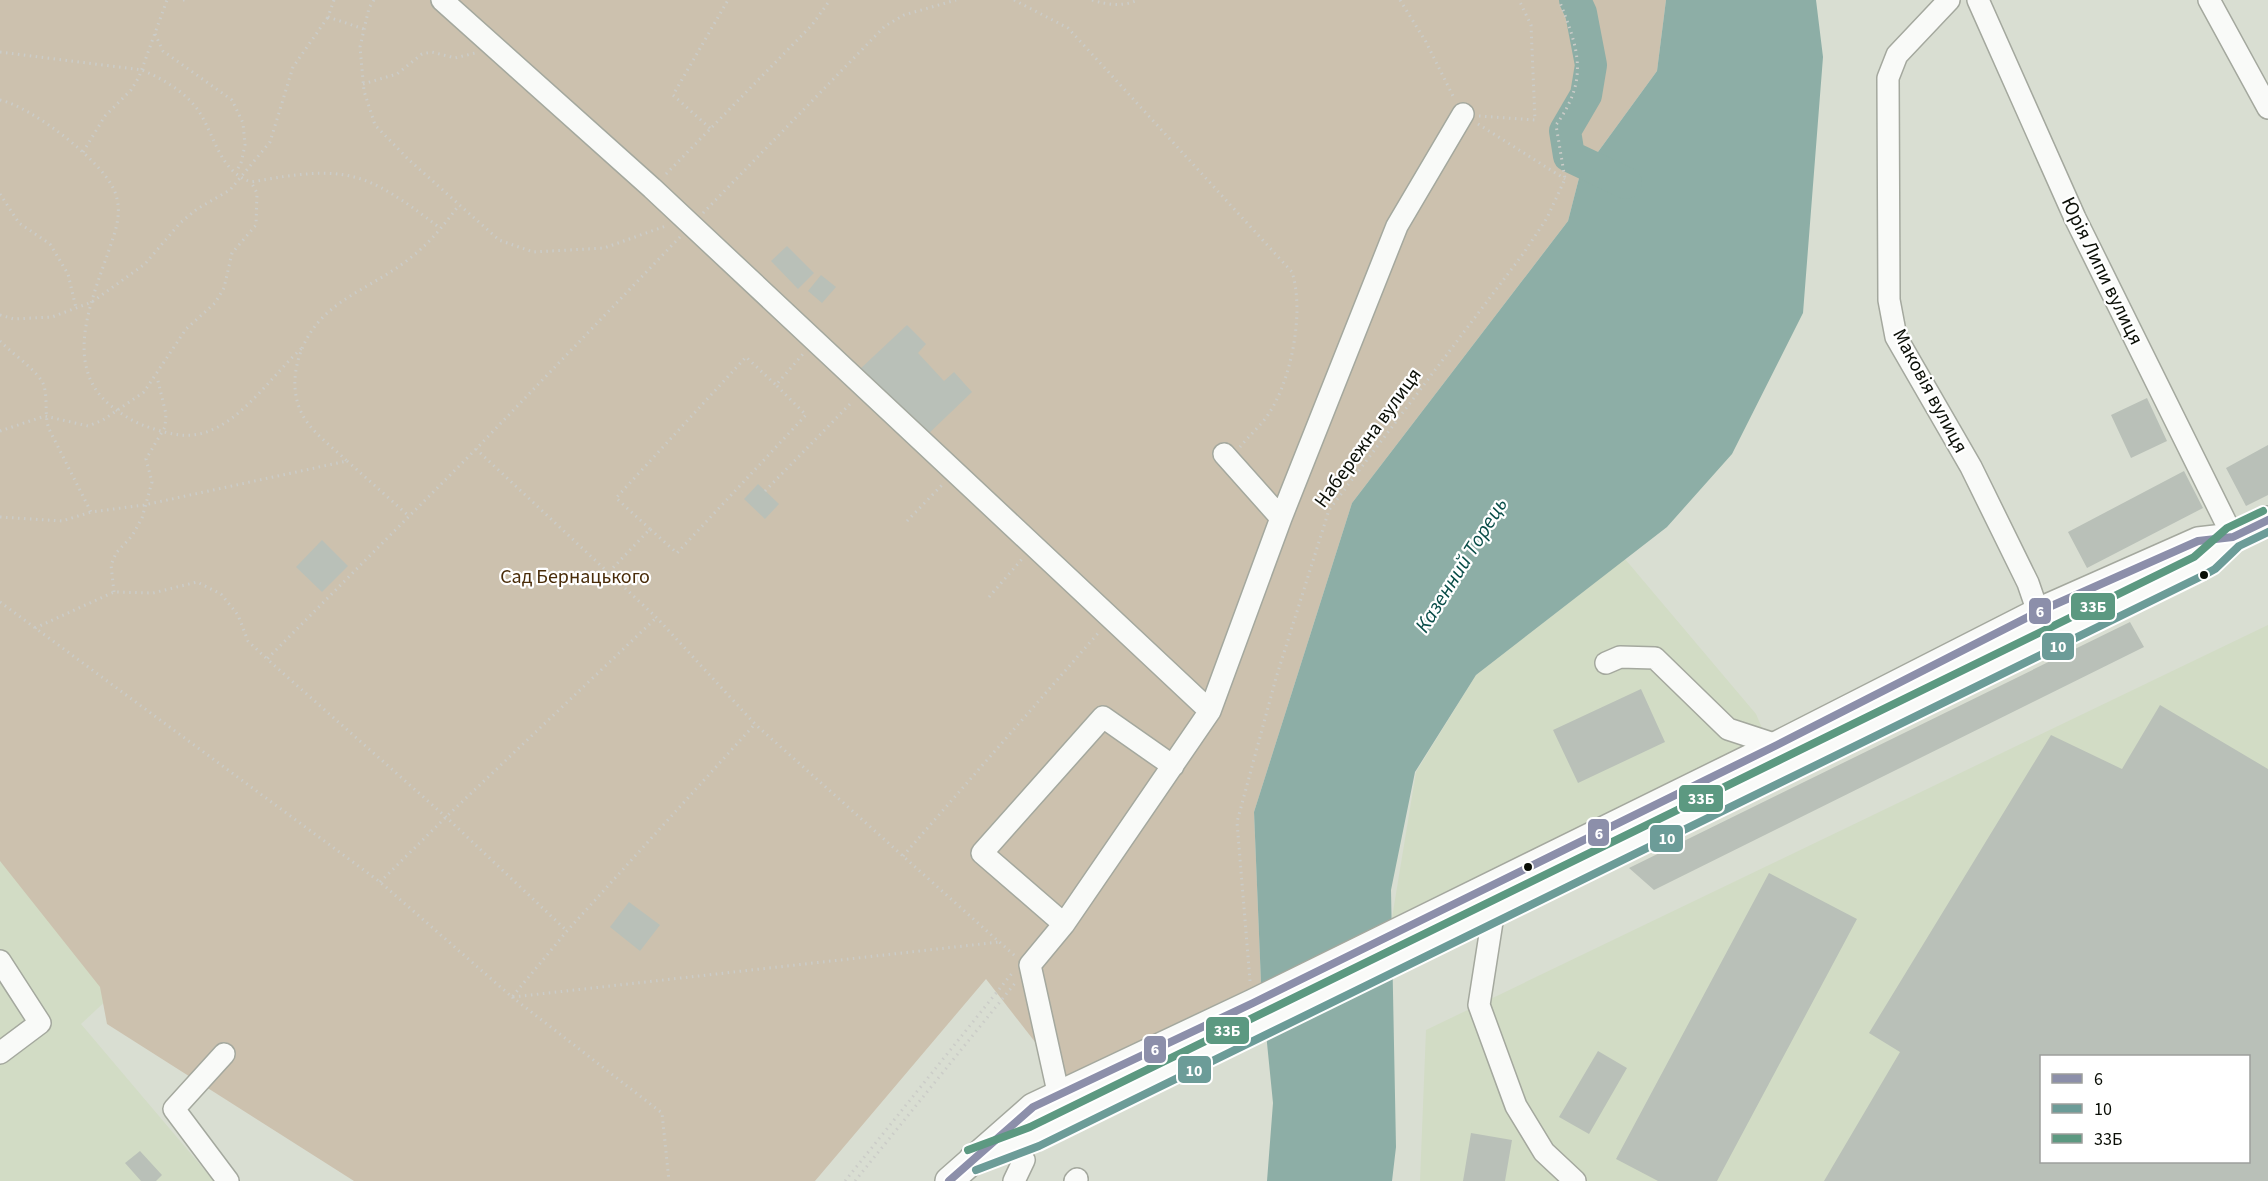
<svg xmlns="http://www.w3.org/2000/svg" width="2268" height="1181" font-family="'Source Sans 3',sans-serif">
  <style>
    .built { fill: #d2dcc5; fill-rule: evenodd }
    .green { fill: #ccc1ae }
    .water { fill: #8daea6 }
    .lines { fill: none; stroke-linecap: round; stroke-linejoin: round }
    .river { stroke: #8daea6; stroke-width: 32 }
    .building { fill: #b9c0b8; fill-rule: evenodd }
    .minor-casing { stroke: #a4a89e; stroke-width: 24 }
    .major-casing { stroke: #a4a89e; stroke-width: 30 }
    .path { stroke: #cbccc8; stroke-width: 3; stroke-dasharray: 1.5 4.5; stroke-linecap: butt }
    .minor { stroke: #f9faf8; stroke-width: 21 }
    .major { stroke: #f9faf8; stroke-width: 27 }
    .bus-1-casing { stroke: #fff; stroke-width: 12 }
    .bus-2-casing { stroke: #fff; stroke-width: 12 }
    .bus-3-casing { stroke: #fff; stroke-width: 12 }
    .bus-1 { stroke: #8c8faa; stroke-width: 8 }
    .bus-2 { stroke: #6c9c98; stroke-width: 8 }
    .bus-3 { stroke: #5c9981; stroke-width: 8 }
    .bus-dot { fill: #0b0f07; stroke: #fff; stroke-width: 2 }
    .labels { text-anchor: middle; dominant-baseline: central; stroke-width: 4.5; stroke-linejoin: round; paint-order: stroke }
    .street-label { font-size: 20px; fill: #0b0f07; stroke: #fff }
    .park-label { font-size: 20px; fill: #492c09; stroke: #fff }
    .water-label { font-size: 21px; font-style: italic; fill: #094d48; stroke: #fff }
    .line-badge { stroke: #fff; stroke-width: 2 }
    .badge-label { font-size: 16px; text-anchor: middle; font-weight: bold; fill: #fff }
  </style>
  <rect width="100%" height="100%" fill="#d9ded2"/>
  <!-- built -->
  <path class="built" d="M 1625,559 L 1756,714 L 1765,735 L 1392,918 L 1416,772 L 1476,675 Z
    M 2268,625 L 2268,1181 L 1420,1181 L 1426,1030 ZM 2042,1056 L 2248,1056 L 2248,1162 L 2042,1162 Z
    M 0,741 L 292,827 L 81,1024 L 214,1181 L 0,1181 Z"/>
  <!-- green -->
  <path class="green" d="M 0,0 L 1666,0 L 1657,71 L 1579,178 L 1568,221 L 1352,503 L 1254,812 L 1261,983 L 1063,1078 L 986,979 L 815,1181 L 354,1181 L 107,1024 L 100,987 L 0,861 Z"/>
  <!-- water -->
  <path class="water" d="M 1666,0 L 1816,0 L 1823,57 L 1803,313 L 1732,454 L 1667,527 L 1476,675 L 1415,772 L 1391,890 L 1396,1147 L 1392,1181 L 1267,1181 L 1273,1103 L 1261,983 L 1254,812 L 1352,503 L 1568,221 L 1579,178 L 1657,71 Z"/>
  <g class="lines">
    <!-- river -->
    <path class="river" d="M 1575,0 L 1581,13 L 1591,65 L 1586,95 L 1565,131 L 1569,156 L 1626,183"/>
  </g>
  <!-- building -->
  <path class="building" d="M 787,246 L 814,273 L 798,289 L 771,261 Z
    M 821,275 L 836,287 L 822,303 L 808,291 Z
    M 907,325 L 926,344 L 918,353 L 944,381 L 954,372 L 972,392 L 924,438 L 859,370 Z
    M 2147,398 L 2167,441 L 2131,458 L 2111,415 Z
    M 2268,445 L 2268,495 L 2246,506 L 2226,468 Z
    M 2184,471 L 2203,508 L 2087,568 L 2068,532 Z
    M 758,484 L 779,504 L 765,519 L 744,499 Z
    M 322,540 L 348,566 L 322,592 L 296,567 Z
    M 2130,622 L 2144,647 L 1654,890 L 1629,868 Z
    M 1641,689 L 1665,742 L 1578,783 L 1553,730 Z
    M 2160,705 L 2268,769 L 2268,1181 L 1824,1181 L 1900,1052 L 1869,1033 L 2051,735 L 2122,769 ZM 2042,1056 L 2248,1056 L 2248,1162 L 2042,1162 Z
    M 1769,873 L 1857,919 L 1717,1181 L 1658,1181 L 1616,1159 Z
    M 629,902 L 660,925 L 640,951 L 610,927 Z
    M 1598,1051 L 1627,1068 L 1589,1134 L 1559,1117 Z
    M 1471,1133 L 1512,1140 L 1505,1181 L 1463,1181 Z
    M 140,1151 L 162,1175 L 156,1181 L 141,1181 L 125,1163 Z"/>
  <g class="lines">
    <defs>
      <path id="minor" d="M 442,0 L 652,188 L 1210,711
        M 1949,0 L 1897,55 L 1888,78 L 1889,300 L 1896,337 L 1971,467 L 2028,583 L 2038,612 L 2051,636
        M 1978,0 L 2075,218 L 2233,537
        M 2209,0 L 2268,108
        M 1281,518 L 1397,226 L 1463,114
        M 1606,663 L 1620,657 L 1655,658 L 1728,729 L 1777,745 L 1780,753
        M 1489,900 L 1494,909 L 1479,1005 L 1516,1106 L 1544,1152 L 1575,1181
        M 1064,924 L 982,853 L 1103,717 L 1173,766
        M 0,961 L 40,1023 L 0,1053
        M 224,1054 L 174,1109 L 228,1181
        M 1062,1110 L 1030,965 L 1064,924 L 1210,711 L 1281,518 L 1224,454
        M 1012,1144 L 1024,1160 L 1014,1181
        M 1075,1181 L 1077,1179"/>
      <path id="major" d="M 972,1160 L 1034,1137 L 2199,566 L 2208,561 L 2233,537 L 2268,520
        M 949,1181 L 1033,1107 L 1253,1003 L 1777,745 L 2040,611 L 2198,541 L 2233,537"/>
    </defs>
    <!-- minor casing -->
    <use href="#minor" class="minor-casing"/>
    <!-- major casing -->
    <use href="#major" class="major-casing"/>
    <!-- path -->
    <path class="path" d="M 183,0 L 187,0
      M 334,0 L 328,17 L 364,29
      M 374,0 L 369,8 L 360,47 L 364,91 L 375,125 L 408,159 L 499,240 L 533,252 L 604,248 L 666,226
      M 1014,0 L 1068,28 L 1292,272 C 1305,312 1291,385 1265,419 C 1257,429 1248,437 1240,447
      M 1092,0 C 1108,5 1122,7 1138,0
      M 1400,0 L 1426,42 L 1454,98
      M 155,34 L 163,51 L 232,100 L 243,123 L 245,145 L 241,163 L 236,172
      M 0,52 L 142,70 C 163,79 184,91 198,110 C 215,135 219,171 251,182 C 346,165 363,169 440,228
      M 363,84 L 397,74 L 422,54 L 432,52 L 455,58 L 475,53
      M 0,100 C 32,107 103,161 115,192 C 123,214 115,232 108,253 C 91,302 63,366 110,405 C 120,413 133,422 145,426 C 163,432 183,439 203,433 C 241,423 273,374 302,348
      M 1479,116 L 1535,120 L 1531,25 L 1519,0
      M 1478,124 L 1565,179
      M 710,128 L 673,95 L 728,0
      M 83,152 L 105,116 L 131,90 L 139,77 L 167,0
      M 666,174 L 812,25 L 830,0
      M 0,194 L 19,223 L 50,244 L 68,274 L 76,308
      M 703,213 L 885,26 L 904,15 L 956,0
      M 680,237 L 476,449 L 657,618 L 755,724 L 1015,956
      M 0,315 L 14,319 L 52,317 L 92,302 L 145,264 L 180,223 L 197,209 L 230,190 L 270,142 L 293,67 L 328,17
      M 0,341 C 11,353 40,372 44,386 C 48,400 44,415 49,429 L 91,512 L 144,505 L 347,461 C 331,445 307,430 299,407 C 293,390 294,374 299,357 C 317,301 367,292 409,259 C 429,244 444,225 459,205
      M 0,431 L 45,416 L 88,426 L 103,420 L 144,392 L 186,329 L 215,303 L 224,288 L 232,253 L 256,225 L 257,193 L 251,182
      M 476,449 L 267,659 L 446,817 L 567,931
      M 347,461 L 409,516
      M 765,491 L 852,402
      M 0,517 L 62,521 L 91,512
      M 907,521 L 943,484
      M 650,529 L 616,498 L 746,357 L 776,385
      M 609,572 L 650,529 L 677,553 L 806,415 L 776,385 L 803,354
      M 114,592 L 111,565 L 116,553 L 132,536 L 142,518 L 152,482 L 146,459 L 165,427 L 166,414 L 157,377
      M 989,597 L 1022,559
      M 0,602 L 380,882 L 512,997 L 567,931 L 755,724
      M 35,628 L 114,592 L 153,593 L 197,582 L 221,594 L 238,615 L 248,641 L 267,659
      M 903,856 L 1100,631
      M 380,882 L 446,817 L 656,618
      M 1250,981 L 1237,822 L 1276,678 L 1329,510 L 1523,254 L 1547,218 L 1565,179 L 1556,125 C 1589,79 1579,50 1559,0
      M 512,997 L 662,1113 L 669,1181
      M 513,997 L 999,942
      M 845,1181 L 1013,972
      M 855,1181 L 1016,982"/>
    <!-- minor -->
    <use href="#minor" class="minor"/>
    <!-- major -->
    <use href="#major" class="major"/>
    <defs>
      <path id="bus-1" d="M 949,1181 L 1033,1107 L 1253,1003 L 1777,745 L 2040,611 L 2198,541 L 2233,537 L 2268,520"/>
      <path id="bus-2" d="M 976,1170 L 1039,1146 L 2204,575 L 2215,569 L 2239,546 L 2268,532"/>
      <path id="bus-3" d="M 968,1150 L 1030,1127 L 2194,557 L 2227,528 L 2263,511"/>
    </defs>
    <!-- bus-1 casing -->
    <use href="#bus-1" class="bus-1-casing"/>
    <!-- bus-2 casing -->
    <use href="#bus-2" class="bus-2-casing"/>
    <!-- bus-3 casing -->
    <use href="#bus-3" class="bus-3-casing"/>
    <!-- bus-1 -->
    <use href="#bus-1" class="bus-1"/>
    <!-- bus-2 -->
    <use href="#bus-2" class="bus-2"/>
    <!-- bus-3 -->
    <use href="#bus-3" class="bus-3"/>
  </g>
  <!-- markers -->
  <g class="bus-dot">
    <circle cx="2204" cy="575" r="5"/>
    <circle cx="1528" cy="867" r="5"/>
  </g>
  <g class="labels">
    <!-- street labels -->
    <g class="street-label">
      <text transform="translate(2102 271) rotate(64)">Юрія Липи вулиця</text>
      <text transform="translate(1930 391) rotate(62)">Маковія вулиця</text>
      <text transform="translate(1368 438) rotate(-54)">Набережна вулиця</text>
    </g>
    <!-- park labels -->
    <g class="park-label">
      <text x="575" y="577">Сад Бернацького</text>
    </g>
    <!-- water labels -->
    <g class="water-label">
      <text transform="translate(1461 565) rotate(-58)">Казенний Торець</text>
    </g>
  </g>
  <g class="line-badge">
    <rect x="2070" y="592" width="46" height="29" rx="6" fill="#5c9981"/>
    <rect x="2028" y="597" width="24" height="28" rx="6" fill="#8c8faa"/>
    <rect x="2041" y="632" width="34" height="29" rx="6" fill="#6c9c98"/>
    <rect x="1678" y="784" width="46" height="29" rx="6" fill="#5c9981"/>
    <rect x="1587" y="818" width="23" height="29" rx="6" fill="#8c8faa"/>
    <rect x="1649" y="824" width="35" height="29" rx="6" fill="#6c9c98"/>
    <rect x="1205" y="1016" width="45" height="29" rx="6" fill="#5c9981"/>
    <rect x="1143" y="1035" width="24" height="29" rx="6" fill="#8c8faa"/>
    <rect x="1177" y="1055" width="35" height="29" rx="6" fill="#6c9c98"/>
  </g>
  <g class="badge-label">
    <text x="2093" y="612">33Б</text>
    <text x="2040" y="617">6</text>
    <text x="2058" y="652">10</text>
    <text x="1701" y="804">33Б</text>
    <text x="1599" y="839">6</text>
    <text x="1667" y="844">10</text>
    <text x="1227" y="1036">33Б</text>
    <text x="1155" y="1055">6</text>
    <text x="1194" y="1076">10</text>
  </g>
  <!-- legend -->
  <rect x="2040" y="1055" width="210" height="108" fill="#ffffff" stroke="#9d9f9c" stroke-width="1.5"/>
  <rect x="2052" y="1074" width="30" height="9" fill="#8c8faa" stroke="#9d9f9c" stroke-width="1.5"/>
  <text x="2094" y="1085" font-size="18" fill="#0b0f07">6</text>
  <rect x="2052" y="1104" width="30" height="9" fill="#6c9c98" stroke="#9d9f9c" stroke-width="1.5"/>
  <text x="2094" y="1115" font-size="18" fill="#0b0f07">10</text>
  <rect x="2052" y="1134" width="30" height="9" fill="#5c9981" stroke="#9d9f9c" stroke-width="1.5"/>
  <text x="2094" y="1145" font-size="18" fill="#0b0f07">33Б</text>
</svg>
